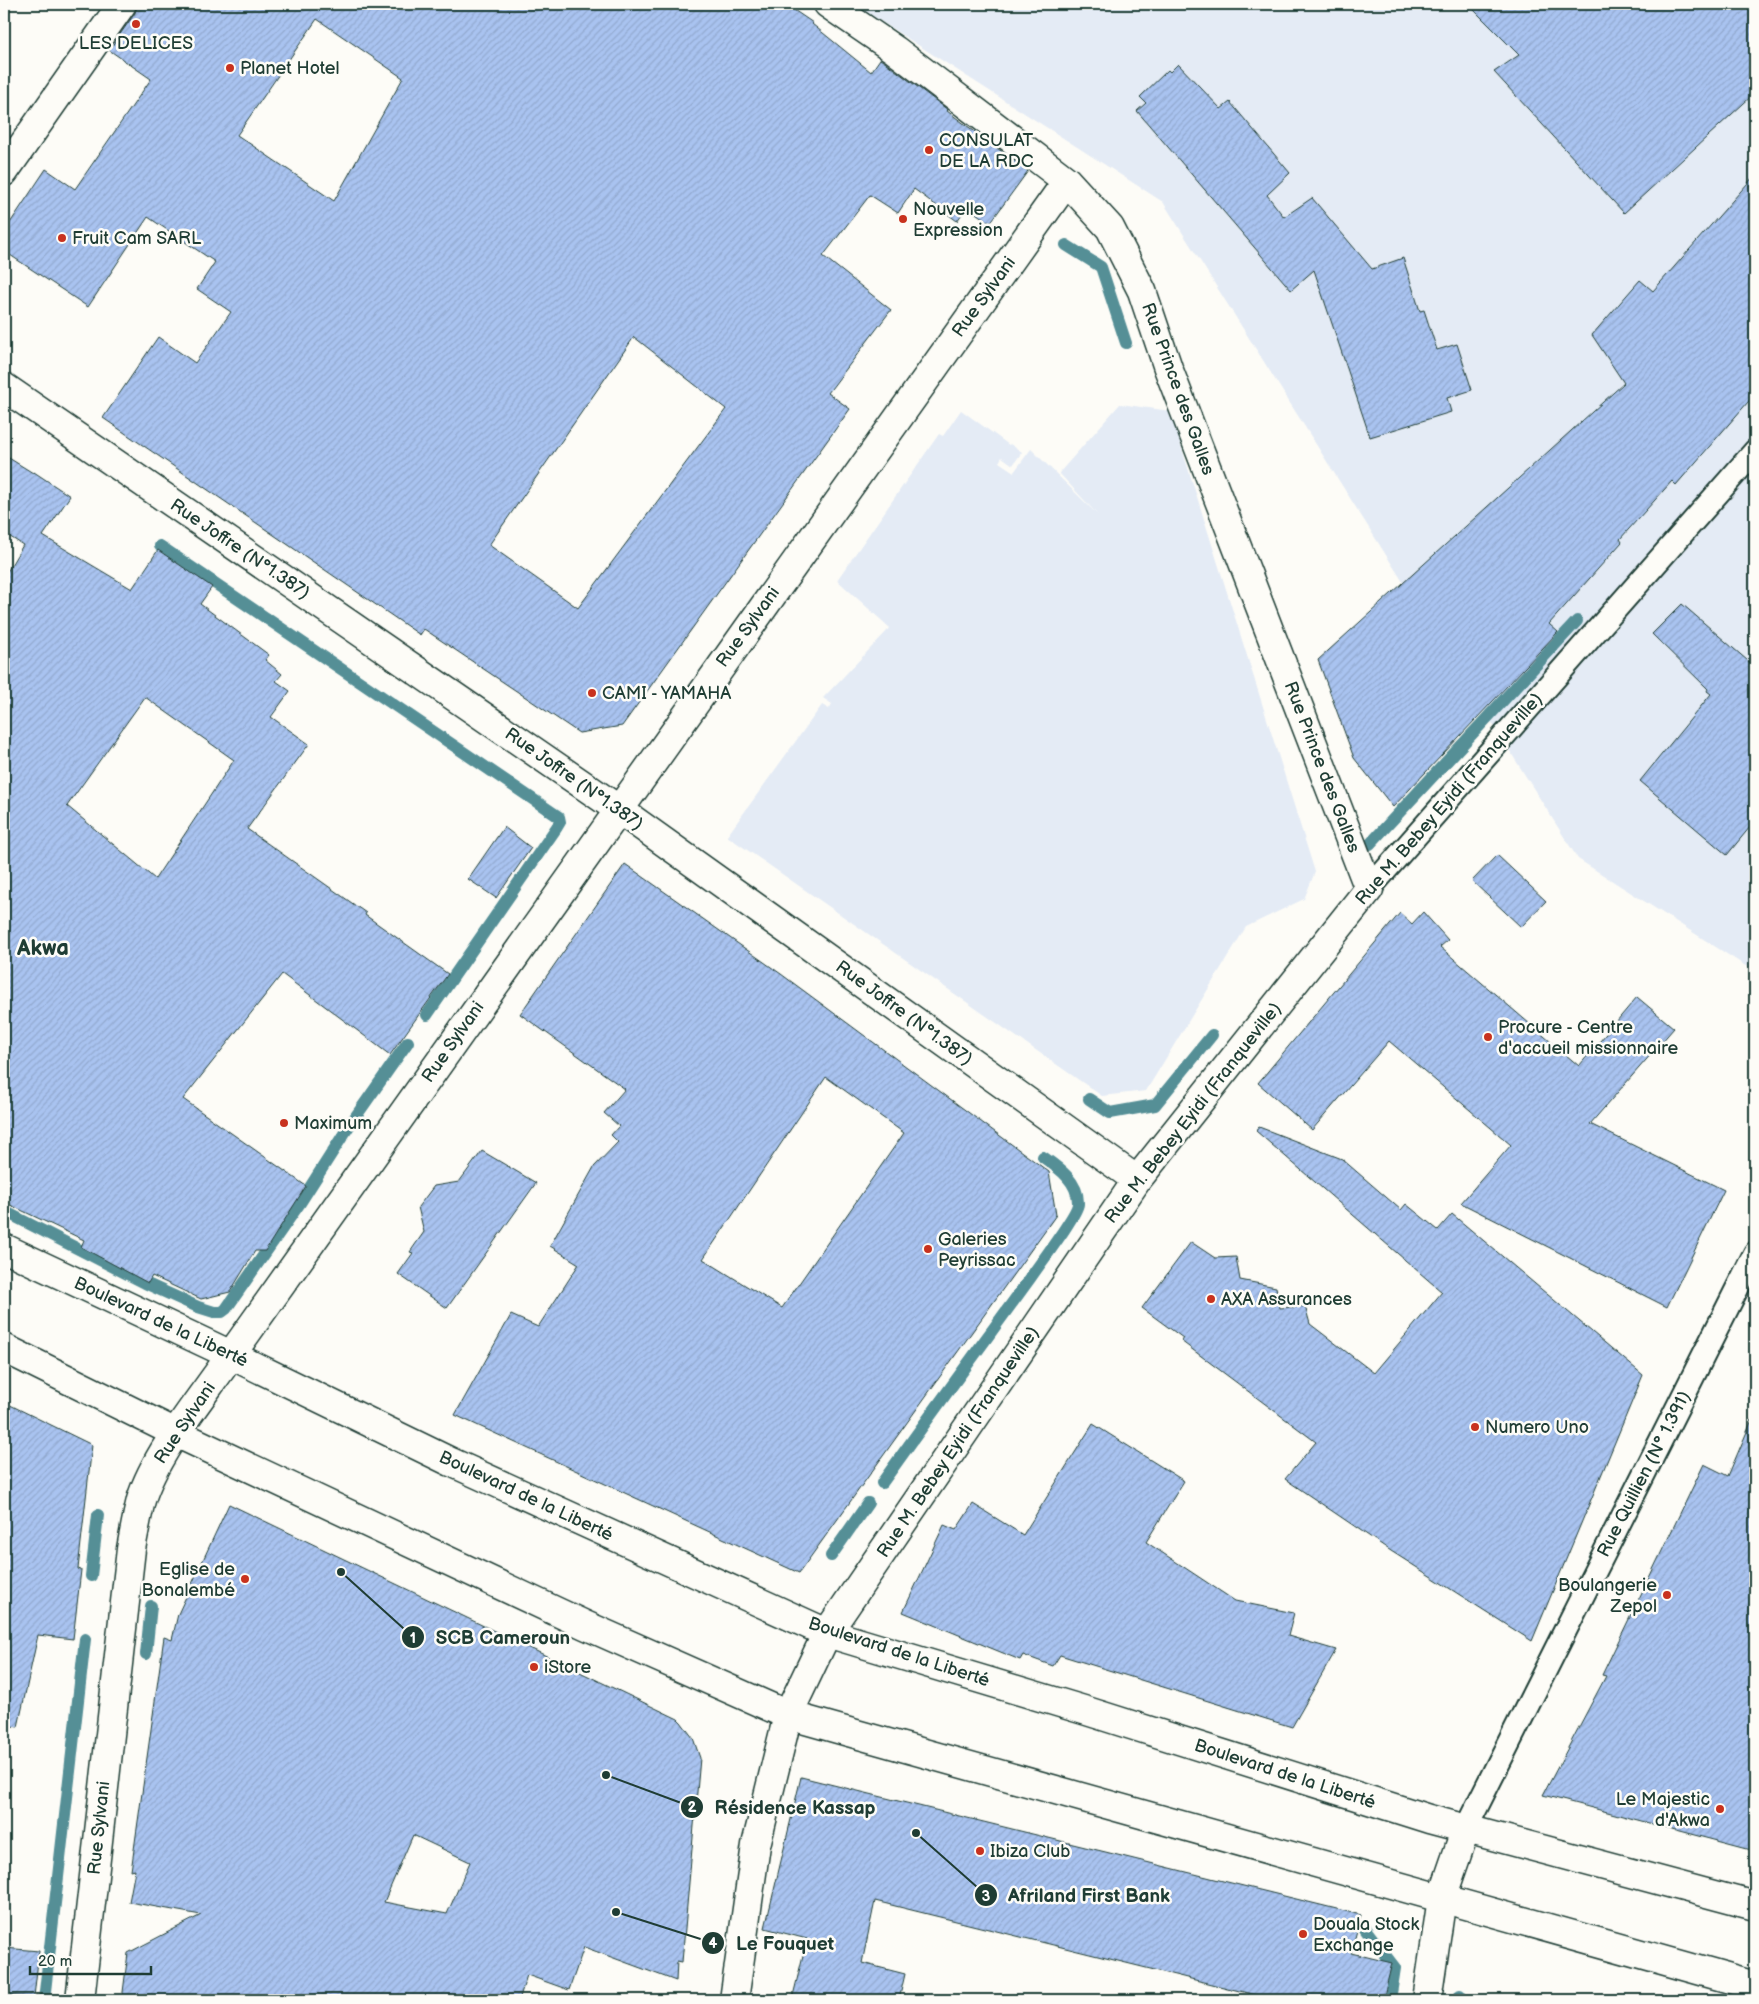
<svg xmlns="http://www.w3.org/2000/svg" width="1759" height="2004" font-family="'Balsamiq Sans',sans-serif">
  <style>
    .built { fill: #e4ebf5 }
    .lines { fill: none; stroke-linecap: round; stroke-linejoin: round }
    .stream { stroke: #558f96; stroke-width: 12 }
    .building { fill: url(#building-hatch); stroke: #1f3d34; fill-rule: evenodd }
    .lane-casing { stroke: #1f3d34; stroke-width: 26 }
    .street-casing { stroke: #1f3d34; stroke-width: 31 }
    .primary-casing { stroke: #1f3d34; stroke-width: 31 }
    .lane { stroke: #fdfcf7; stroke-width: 22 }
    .street { stroke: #fdfcf7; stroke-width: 28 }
    .primary { stroke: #fdfcf7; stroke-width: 28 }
    .poi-dot { fill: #c8321e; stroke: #fdfcf7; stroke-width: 2 }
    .labels { text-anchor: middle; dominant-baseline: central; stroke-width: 5; stroke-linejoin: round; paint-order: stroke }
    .poi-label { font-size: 18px; fill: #1f3d34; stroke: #fdfcf7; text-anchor: start }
    .street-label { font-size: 18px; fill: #1f3d34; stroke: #fdfcf7 }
    .district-label { font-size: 22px; font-weight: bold; fill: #1f3d34; stroke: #fdfcf7 }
    .leader { fill: none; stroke: #1f3d34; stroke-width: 2 }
    .callout-dot { fill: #1f3d34; stroke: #fdfcf7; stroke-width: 2 }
    .mark-label { font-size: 15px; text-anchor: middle; font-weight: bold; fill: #fff }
    .callout-label { font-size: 19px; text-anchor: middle; font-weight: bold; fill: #1f3d34; stroke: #fdfcf7; stroke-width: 5; stroke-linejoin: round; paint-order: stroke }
  </style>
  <defs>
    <pattern id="building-hatch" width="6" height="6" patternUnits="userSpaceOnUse" patternTransform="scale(1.25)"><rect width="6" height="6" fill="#a9c3f0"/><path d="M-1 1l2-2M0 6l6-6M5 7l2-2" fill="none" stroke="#91a8ce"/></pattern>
  </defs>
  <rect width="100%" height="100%" fill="#fdfcf7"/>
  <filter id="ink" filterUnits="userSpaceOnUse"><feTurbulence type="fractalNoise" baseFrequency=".02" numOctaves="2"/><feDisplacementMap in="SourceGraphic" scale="10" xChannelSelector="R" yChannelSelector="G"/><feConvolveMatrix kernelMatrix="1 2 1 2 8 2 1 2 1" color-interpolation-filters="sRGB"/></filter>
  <g filter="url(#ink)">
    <!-- built -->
    <path class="built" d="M 854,4 L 1755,4 L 1755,972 L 1578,859 L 1163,202 Z
      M 1120,404 L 1170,411 L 1315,872 L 1304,899 L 1246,927 L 1146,1091 L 1102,1096 L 727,836 L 822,705 L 829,709 L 832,704 L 823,698 L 890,628 L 837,580 L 939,434 L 943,436 L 961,410 L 1009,445 L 1010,444 L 1022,452 L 1013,465 L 1002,457 L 999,462 L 1014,472 L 1031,449 L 1098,515 L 1059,473 Z"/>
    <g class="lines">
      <!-- stream -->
      <path class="stream" d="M 1066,245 L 1101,267 L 1126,343
        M 160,546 L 559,817 L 560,822 L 557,827 L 427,1015
        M 1370,844 L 1577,621
        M 1089,1099 L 1110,1113 L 1155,1105 L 1212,1035
        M 4,1211 L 145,1283 L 198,1307 L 214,1312 L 222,1312 L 226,1309 L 300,1203 L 349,1126 L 408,1042
        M 882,1483 C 931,1414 981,1346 1031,1277 C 1039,1265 1077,1215 1078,1204 C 1079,1182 1059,1168 1043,1157
        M 831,1556 L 868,1503
        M 91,1576 L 98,1515
        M 146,1654 L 151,1606
        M 1365,1929 L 1395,1968 L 1390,2000
        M 44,2000 L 85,1639
        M 1460,2000 L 1460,1995"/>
    </g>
    <!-- building -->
    <path class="building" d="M 137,4 L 785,4 L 813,23 L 812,24 L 871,72 L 880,59 L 886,63 L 948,110 L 947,111 L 1028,171 L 990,223 L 967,207 L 957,221 L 914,189 L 898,213 L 870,195 L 823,256 L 891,310 L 828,393 L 850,409 L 622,726 L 579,733 L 424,629 L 420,635 L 103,418 L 158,337 L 195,363 L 231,312 L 197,289 L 215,262 L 148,217 L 88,307 L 4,251 L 4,232 L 46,169 L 75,189 L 151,79 L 109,50 L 135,13 ZM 317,19 L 403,78 L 334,201 L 237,135 ZM 634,337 L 726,409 L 578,608 L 489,545 Z
      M 1468,4 L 1755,4 L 1755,93 L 1624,213 L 1494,72 L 1519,55 Z
      M 1178,64 L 1221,109 L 1230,102 L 1290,173 L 1267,195 L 1284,217 L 1312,198 L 1372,269 L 1403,258 L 1420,311 L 1424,310 L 1437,350 L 1457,344 L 1472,390 L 1447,398 L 1451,412 L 1370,437 L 1314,270 L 1291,290 L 1137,111 L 1146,103 L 1140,97 L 1168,70 L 1170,72 Z
      M 1755,175 L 1755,394 L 1676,485 L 1672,481 L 1620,539 L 1622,542 L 1549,624 L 1558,632 L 1393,807 L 1354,758 L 1318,660 L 1624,383 L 1592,335 L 1640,280 L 1653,291 Z
      M 4,455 L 33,473 L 34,472 L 70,496 L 43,536 L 132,589 L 158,550 L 212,587 L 200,604 L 269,655 L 265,660 L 282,674 L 276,681 L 290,691 L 271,717 L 309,744 L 247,829 L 366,913 L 365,915 L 448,974 L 390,1055 L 282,974 L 183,1099 L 306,1186 L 265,1251 L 255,1251 L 230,1292 L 201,1299 L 152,1276 L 148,1283 L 81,1247 L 84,1240 L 4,1202 L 4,577 L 23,545 L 4,533 ZM 145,697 L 234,760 L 155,879 L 67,806 Z
      M 1682,604 L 1755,667 L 1755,821 L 1727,855 L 1640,781 L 1711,694 L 1707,691 L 1708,689 L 1652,634 Z
      M 504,827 L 531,848 L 496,898 L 468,879 Z
      M 1497,855 L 1546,901 L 1521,927 L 1472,881 Z
      M 625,864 L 781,974 L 1049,1172 L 1056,1215 L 799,1573 L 455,1415 L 511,1315 L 538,1327 L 579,1264 L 550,1246 L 594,1167 L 618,1142 L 611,1135 L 619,1126 L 604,1113 L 625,1089 L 520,1014 ZM 826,1077 L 904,1133 L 782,1308 L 703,1259 Z
      M 1423,912 L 1448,940 L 1440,947 L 1579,1066 L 1637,997 L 1674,1028 L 1590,1124 L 1724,1190 L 1667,1307 L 1461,1203 L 1511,1145 L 1389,1041 L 1312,1130 L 1258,1083 L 1400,913 L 1412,924 Z
      M 1259,1127 L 1342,1159 L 1401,1210 L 1406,1204 L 1438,1230 L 1452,1214 L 1643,1375 L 1532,1641 L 1391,1551 L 1285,1479 L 1316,1442 L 1181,1341 L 1183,1338 L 1142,1308 L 1191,1242 L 1215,1258 L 1236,1257 L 1240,1280 L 1276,1287 L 1280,1308 L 1305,1306 L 1310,1324 L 1374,1373 L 1442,1292 L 1256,1131 Z
      M 482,1151 L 536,1183 L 447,1308 L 398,1274 L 413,1253 L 410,1252 L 424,1232 L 418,1207 L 434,1186 L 459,1182 Z
      M 4,1402 L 92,1445 L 78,1569 L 81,1570 L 73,1639 L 38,1635 L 18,1727 L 4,1725 Z
      M 1755,1413 L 1755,1851 L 1543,1795 L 1606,1676 L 1602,1675 L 1704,1464 L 1728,1476 Z
      M 1093,1424 L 1184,1481 L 1146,1542 L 1235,1601 L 1294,1613 L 1288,1636 L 1336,1650 L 1292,1727 L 1060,1655 L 1053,1666 L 1023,1655 L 1020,1660 L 903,1612 L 944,1525 L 956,1530 L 973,1504 L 1023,1535 Z
      M 229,1504 L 678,1719 L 681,1722 L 693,1738 L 700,1758 L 682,1962 L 677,1961 L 676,1981 L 584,1947 L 569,1990 L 527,1975 L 519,2000 L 122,2000 L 128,1953 L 201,1915 L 129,1902 L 135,1870 L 131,1871 L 164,1637 L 172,1640 L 178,1614 ZM 413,1835 L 470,1862 L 447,1914 L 384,1902 Z
      M 801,1777 L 1361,1915 L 1351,1953 L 1392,1963 L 1383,2000 L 1276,2000 L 875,1901 L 862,1963 L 905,1974 L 899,2000 L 792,2000 L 807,1939 L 765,1928 Z
      M 4,1948 L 39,1951 L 34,1997 L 4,1995 Z"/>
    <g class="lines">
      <defs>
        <path id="lane" d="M 1369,889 L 1755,451
          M 1466,1828 L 1755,1253"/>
        <path id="street" d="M 4,172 L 122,4
          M 4,387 L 618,809 L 1137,1180
          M 80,2000 L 131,1549 C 134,1533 137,1516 141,1500 C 155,1453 203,1396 231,1355 L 1067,181
          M 734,2000 L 756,1845 L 788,1715 L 827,1633 L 1137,1180 L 1369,889 L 1168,368 L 1142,291 L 1110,228 L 1067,181 L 895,50 L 828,4
          M 1427,2000 L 1442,1898 L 1466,1828"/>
        <path id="primary" d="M 4,1248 L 231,1355 L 451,1462 L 827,1633 L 1087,1711 L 1429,1819 L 1755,1906
          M 4,1348 L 176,1433 L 585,1625 L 788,1715 L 1755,1986"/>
      </defs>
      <!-- lane casing -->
      <use href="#lane" class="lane-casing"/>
      <!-- street casing -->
      <use href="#street" class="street-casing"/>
      <!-- primary casing -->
      <use href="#primary" class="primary-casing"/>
      <!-- lane -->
      <use href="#lane" class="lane"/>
      <!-- street -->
      <use href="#street" class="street"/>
      <!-- primary -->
      <use href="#primary" class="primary"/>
    </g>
  </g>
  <!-- markers -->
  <g class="poi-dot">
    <circle cx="136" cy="24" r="5"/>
    <circle cx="230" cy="68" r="5"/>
    <circle cx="929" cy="150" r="5"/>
    <circle cx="903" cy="219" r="5"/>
    <circle cx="62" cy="238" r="5"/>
    <circle cx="592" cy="693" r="5"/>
    <circle cx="1488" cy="1037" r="5"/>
    <circle cx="284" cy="1123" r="5"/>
    <circle cx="928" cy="1249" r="5"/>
    <circle cx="1211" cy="1299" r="5"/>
    <circle cx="1475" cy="1427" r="5"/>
    <circle cx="245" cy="1579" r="5"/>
    <circle cx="1667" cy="1595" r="5"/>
    <circle cx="534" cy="1667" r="5"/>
    <circle cx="1720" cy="1809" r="5"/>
    <circle cx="980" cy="1851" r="5"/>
    <circle cx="1303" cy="1934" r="5"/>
  </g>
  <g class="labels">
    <!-- poi labels -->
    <g class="poi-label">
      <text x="136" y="43" text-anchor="middle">LES DELICES</text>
      <text x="240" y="68">Planet Hotel</text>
      <text x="939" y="140">CONSULAT<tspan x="939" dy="21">DE LA RDC</tspan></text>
      <text x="913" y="209">Nouvelle<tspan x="913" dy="21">Expression</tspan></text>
      <text x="72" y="238">Fruit Cam SARL</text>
      <text x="602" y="693">CAMI - YAMAHA</text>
      <text x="1498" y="1027">Procure - Centre<tspan x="1498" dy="21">d'accueil missionnaire</tspan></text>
      <text x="294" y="1123">Maximum</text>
      <text x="938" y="1239">Galeries<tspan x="938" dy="21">Peyrissac</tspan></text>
      <text x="1221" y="1299">AXA Assurances</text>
      <text x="1485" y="1427">Numero Uno</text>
      <text x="235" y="1569" text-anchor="end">Eglise de<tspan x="235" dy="21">Bonalembé</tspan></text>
      <text x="1657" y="1585" text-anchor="end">Boulangerie<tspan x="1657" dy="21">Zepol</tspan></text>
      <text x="544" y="1667">iStore</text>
      <text x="1710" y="1799" text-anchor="end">Le Majestic<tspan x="1710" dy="21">d'Akwa</tspan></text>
      <text x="990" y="1851">Ibiza Club</text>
      <text x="1313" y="1924">Douala Stock<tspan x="1313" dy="21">Exchange</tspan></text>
    </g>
    <!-- street labels -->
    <g class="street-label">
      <text transform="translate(984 297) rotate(-54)">Rue Sylvani</text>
      <text transform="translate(1178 389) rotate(70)">Rue Prince des Galles</text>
      <text transform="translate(240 549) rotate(34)">Rue Joffre (N°1.387)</text>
      <text transform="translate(748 627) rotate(-54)">Rue Sylvani</text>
      <text transform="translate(1322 767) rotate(69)">Rue Prince des Galles</text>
      <text transform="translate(574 779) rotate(35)">Rue Joffre (N°1.387)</text>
      <text transform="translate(1449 799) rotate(-49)">Rue M. Bebey Eyidi (Franqueville)</text>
      <text transform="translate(904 1013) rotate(36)">Rue Joffre (N°1.387)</text>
      <text transform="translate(453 1042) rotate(-55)">Rue Sylvani</text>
      <text transform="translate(1193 1113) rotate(-52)">Rue M. Bebey Eyidi (Franqueville)</text>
      <text transform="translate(161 1322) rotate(25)">Boulevard de la Liberté</text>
      <text transform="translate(185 1423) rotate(-56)">Rue Sylvani</text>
      <text transform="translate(958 1442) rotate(-56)">Rue M. Bebey Eyidi (Franqueville)</text>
      <text transform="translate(1644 1474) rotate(-63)">Rue Quillien (N° 1.391)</text>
      <text transform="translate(526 1496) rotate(25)">Boulevard de la Liberté</text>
      <text transform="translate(899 1652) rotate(18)">Boulevard de la Liberté</text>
      <text transform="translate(1285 1774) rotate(18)">Boulevard de la Liberté</text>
      <text transform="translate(99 1828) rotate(-84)">Rue Sylvani</text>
    </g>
    <!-- district labels -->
    <g class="district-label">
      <text x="43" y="948">Akwa</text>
    </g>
  </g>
  <!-- callouts -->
  <path class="leader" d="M341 1572L413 1637M606 1775L692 1807M916 1833L986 1895M616 1912L713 1943"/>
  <g class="callout-dot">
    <circle cx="341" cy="1572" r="5"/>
    <circle cx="606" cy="1775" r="5"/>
    <circle cx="916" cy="1833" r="5"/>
    <circle cx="616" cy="1912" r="5"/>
    <circle cx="413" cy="1637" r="12"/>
    <circle cx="692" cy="1807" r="12"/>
    <circle cx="986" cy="1895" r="12"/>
    <circle cx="713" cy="1943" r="12"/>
  </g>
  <g class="mark-label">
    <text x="413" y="1643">1</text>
    <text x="692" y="1812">2</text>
    <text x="986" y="1901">3</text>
    <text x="713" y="1948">4</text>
  </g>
  <g class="callout-label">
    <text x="503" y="1644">SCB Cameroun</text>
    <text x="795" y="1814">Résidence Kassap</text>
    <text x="1089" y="1902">Afriland First Bank</text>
    <text x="785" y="1950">Le Fouquet</text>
  </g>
  <!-- margin -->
  <rect width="1759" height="2004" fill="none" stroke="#fdfcf7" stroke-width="20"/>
  <rect x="10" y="10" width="1739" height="1984" fill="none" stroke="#1f3d34" stroke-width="2" filter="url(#ink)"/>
  <!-- scale -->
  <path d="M30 1966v8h121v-8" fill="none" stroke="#1f3d34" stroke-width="2.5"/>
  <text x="38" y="1966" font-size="15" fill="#1f3d34" stroke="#fdfcf7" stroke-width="4" paint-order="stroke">20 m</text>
</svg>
